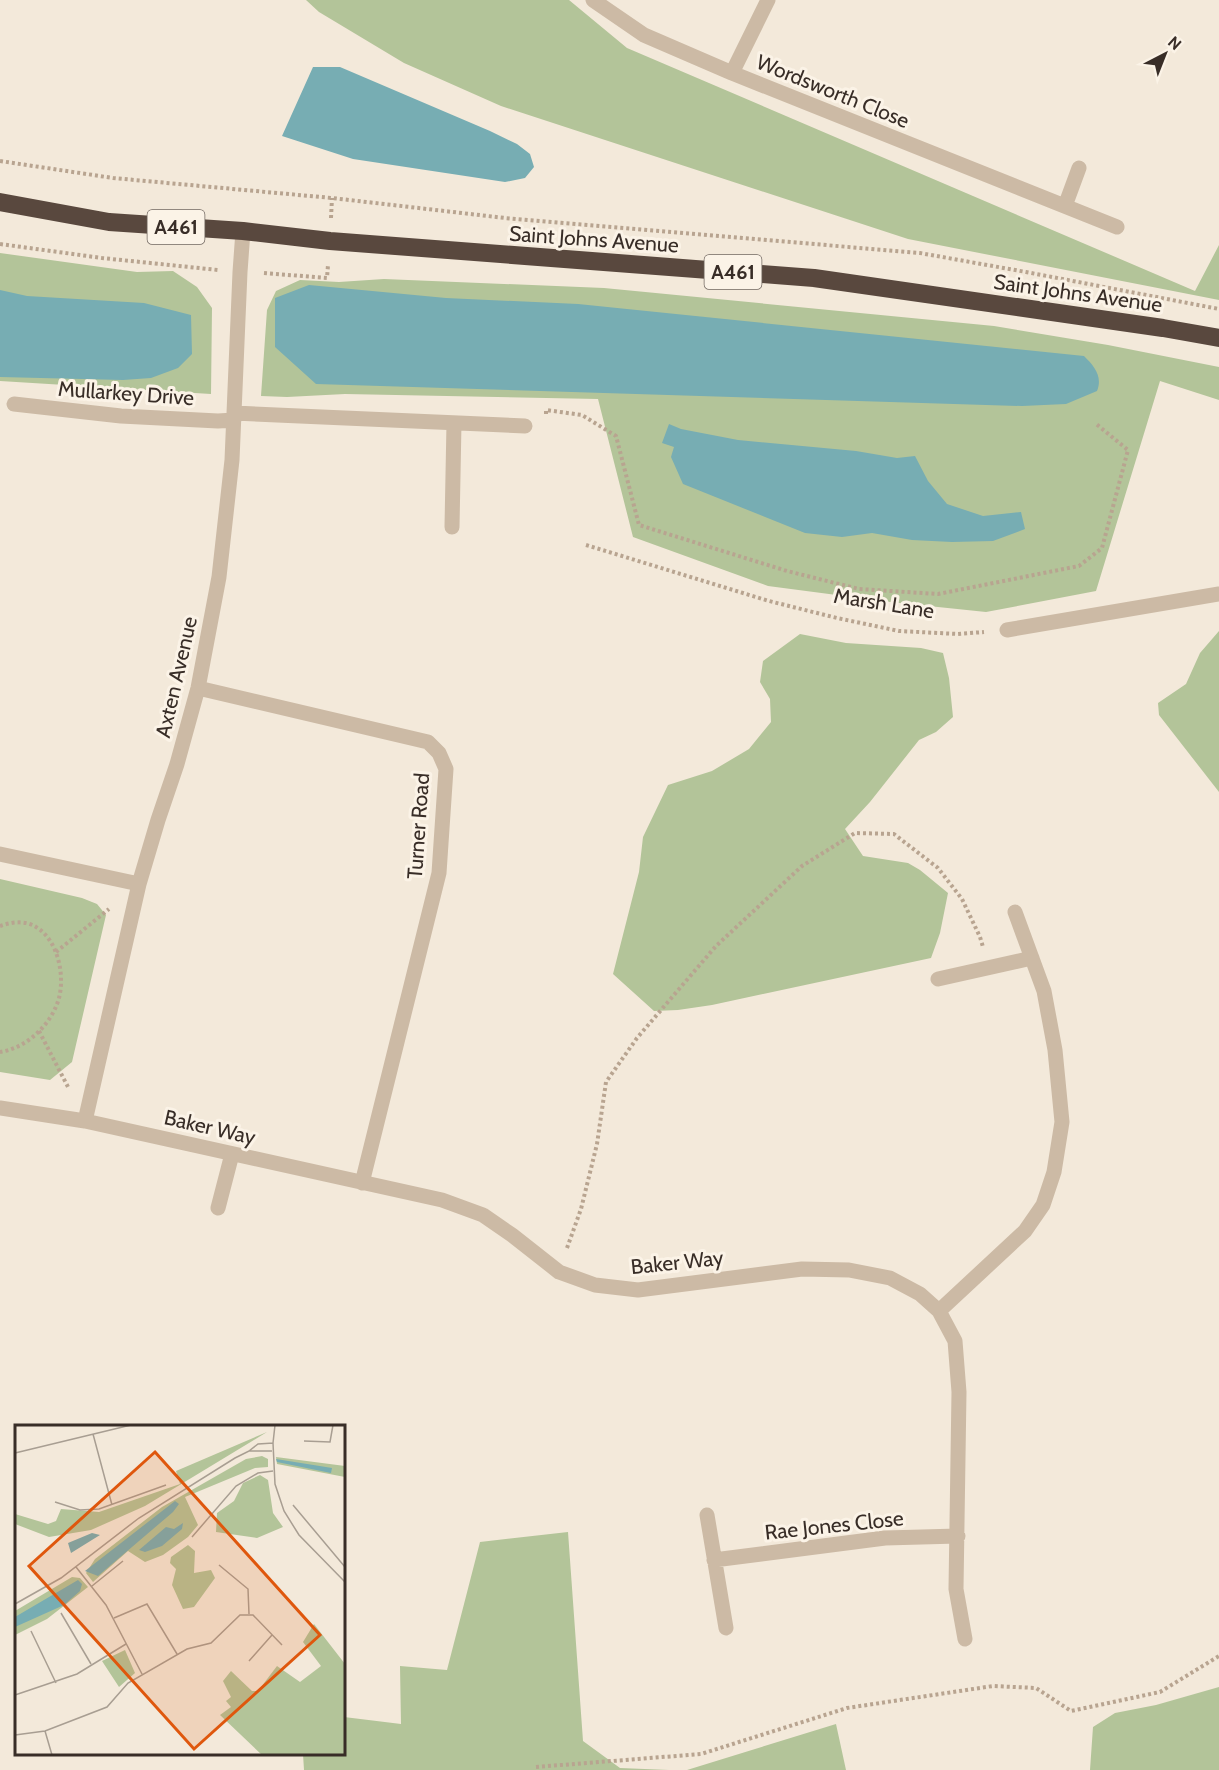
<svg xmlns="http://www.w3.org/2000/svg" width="1219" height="1770" font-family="Cabin,sans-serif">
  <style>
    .green { fill: #b3c499 }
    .water { fill: #77adb3 }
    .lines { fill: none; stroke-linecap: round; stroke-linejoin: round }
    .path { stroke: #b8a490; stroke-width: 4; stroke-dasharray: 3 3; stroke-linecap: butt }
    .minor { stroke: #ccbaa5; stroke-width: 15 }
    .highway { stroke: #59483e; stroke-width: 18 }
    .labels { text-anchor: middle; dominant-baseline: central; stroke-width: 6; stroke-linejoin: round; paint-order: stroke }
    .shield { fill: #fbf3e7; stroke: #726861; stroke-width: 1.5 }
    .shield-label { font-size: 20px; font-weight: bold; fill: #382d27 }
    .street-label { font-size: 21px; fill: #382d27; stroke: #fbf3e7 }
    .inset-road { fill: none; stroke: #a89e92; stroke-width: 1.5 }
    .view { fill: #df570d; fill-opacity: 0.15; stroke: #df570d; stroke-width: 3 }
    .inset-edge { fill: none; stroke: #382d27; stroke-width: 3 }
  </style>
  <rect width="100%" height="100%" fill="#f3e9da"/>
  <!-- green -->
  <path class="green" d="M 306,0 L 569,0 L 627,48 L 1195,291 L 1219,245 L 1219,300 L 908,239 L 501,106 L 404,63 L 319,12 Z
    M 0,253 L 137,272 L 173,271 L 197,287 L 212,308 L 211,394 L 0,381 Z
    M 384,279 L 604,288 L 994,326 L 1108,345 L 1219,367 L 1219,400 L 1160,381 L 1096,591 L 986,612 L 890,602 L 768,586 L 633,537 L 598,399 L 345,394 L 287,397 L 261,396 L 267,310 L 276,291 L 300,280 L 339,282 Z
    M 1219,631 L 1219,792 L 1159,715 L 1158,703 L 1186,684 L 1200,653 Z
    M 800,634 L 846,643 L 921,648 L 943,653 L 949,678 L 953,717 L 936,732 L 919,740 L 870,802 L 845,829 L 863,856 L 908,863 L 920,870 L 948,893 L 940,933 L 931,958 L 712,1005 L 678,1010 L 654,1011 L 613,974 L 639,872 L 643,837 L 668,785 L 712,771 L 749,749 L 771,722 L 770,699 L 760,682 L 763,661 Z
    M 0,879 L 82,898 L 97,904 L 106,915 L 72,1062 L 50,1080 L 0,1072 Z
    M 568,1532 L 583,1741 L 620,1768 L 669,1770 L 304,1770 L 303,1754 L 344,1754 L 344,1717 L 401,1724 L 400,1666 L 447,1670 L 480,1542 Z
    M 1219,1687 L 1219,1770 L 1090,1770 L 1093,1727 L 1115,1713 L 1156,1705 Z
    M 836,1724 L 846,1770 L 687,1770 Z"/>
  <!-- water -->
  <path class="water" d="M 313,67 L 340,67 L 490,131 L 517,144 L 530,154 L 534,167 L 525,178 L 505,182 L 353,159 L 282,136 Z
    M 309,285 L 446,298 L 578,304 L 1084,356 C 1094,366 1103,376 1097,391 L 1066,404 L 1022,406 L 316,384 L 275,347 L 275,298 Z
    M 0,290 L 27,296 L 144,303 L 191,315 L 192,354 L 178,368 L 151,378 L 123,380 L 0,377 Z
    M 669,424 L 681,429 L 738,440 L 856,451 L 897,458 L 915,456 L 928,481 L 947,504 L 983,516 L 1021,512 L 1025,529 L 993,541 L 952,542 L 912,540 L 872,533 L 842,537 L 805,533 L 683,484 L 671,457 L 674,447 L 662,443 Z"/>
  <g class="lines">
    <!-- path -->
    <path class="path" d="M 0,161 L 113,178 L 332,198 L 505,218 L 920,253 L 1026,272 L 1219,309
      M 331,218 L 332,198
      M 0,244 L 102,258 L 218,270
      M 264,273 L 327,278 L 328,265
      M 546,414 L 546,410 L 582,415 L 616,436 L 639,525 L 787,571 L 859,589 L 938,594 L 1079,566 L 1102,548 L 1128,450 L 1095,423
      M 586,545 L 769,601 L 837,618 L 899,631 L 958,634 L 984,632
      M 0,926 C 11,922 25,920 36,927 C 58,940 65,975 59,998 C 52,1024 27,1048 0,1052
      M 56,952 L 109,909
      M 39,1031 L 68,1087
      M 567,1248 L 581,1209 L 597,1144 L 606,1082 L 637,1038 L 716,946 L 802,866 L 855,833 L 894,834 L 938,868 L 962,899 L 980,937 L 983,947
      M 536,1767 L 701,1754 L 847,1708 L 993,1686 L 1036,1688 L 1071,1711 L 1160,1692 L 1219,1656"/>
    <!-- minor -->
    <path class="minor" d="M 593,0 L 644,35 L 732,73 L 1117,227
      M 732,73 L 768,0
      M 1065,206 L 1079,168
      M 14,404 L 121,416 L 218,421 L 234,420
      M 234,413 L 525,426
      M 452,527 L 454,423
      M 1007,630 L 1219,594
      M 198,688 L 428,742 L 439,753 L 446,769 L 439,873 L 362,1183
      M 0,854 L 139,884
      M 938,979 L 1032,958
      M 0,1108 L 85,1121 L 442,1200 L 483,1215 L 512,1235 L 559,1272 L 595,1285 L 638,1290 L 802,1269 L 849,1270 L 890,1278 L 920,1294 L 939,1311 L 955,1341 L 959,1392 L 956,1589 L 965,1639
      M 85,1121 L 139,884 L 158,820 L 177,764 L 198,688 L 219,577 L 232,460 L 240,272 L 243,231
      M 218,1208 L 232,1154
      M 939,1311 L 1025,1231 L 1043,1205 L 1054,1172 L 1062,1122 L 1055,1050 L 1044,991 L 1015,912
      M 707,1515 L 726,1628
      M 714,1560 L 885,1538 L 958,1536"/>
    <!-- highway -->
    <path class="highway" d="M 0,202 L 109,222 L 243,231 L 330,241 L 814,278 L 1163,328 L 1219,338"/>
  </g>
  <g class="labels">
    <!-- shield labels -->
    <g class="shield">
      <rect x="147.5" y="210" width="57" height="34" rx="4.5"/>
      <rect x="704.5" y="255" width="57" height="34" rx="4.5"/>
    </g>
    <g class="shield-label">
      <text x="176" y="227">A461</text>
      <text x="733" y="272">A461</text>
    </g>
    <!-- street labels -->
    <g class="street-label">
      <text transform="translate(833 91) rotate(22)">Wordsworth Close</text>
      <text transform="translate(594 239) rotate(4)">Saint Johns Avenue</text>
      <text transform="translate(1078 293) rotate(8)">Saint Johns Avenue</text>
      <text transform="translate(126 393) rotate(4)">Mullarkey Drive</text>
      <text transform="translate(884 603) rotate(9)">Marsh Lane</text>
      <text transform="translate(176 677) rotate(-77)">Axten Avenue</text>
      <text transform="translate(418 826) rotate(-86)">Turner Road</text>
      <text transform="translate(210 1127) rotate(13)">Baker Way</text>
      <text transform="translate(677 1262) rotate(-6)">Baker Way</text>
      <text transform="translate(834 1525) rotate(-6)">Rae Jones Close</text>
    </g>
  </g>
  <!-- overview -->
  <g transform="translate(15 1425)">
    <rect width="330" height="330" fill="#f3e9da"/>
    <path d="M 252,7 L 130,81 L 76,105 L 34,112 L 0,99 L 0,89 L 33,99 L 41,96 L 46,84 L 84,87 L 165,59 L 161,46 ZM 247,31 L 253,34 L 253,42 L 240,43 L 170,72 L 183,100 L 173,112 L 148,130 L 130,137 L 113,126 L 78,157 L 71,148 L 80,134 L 147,82 L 231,34 ZM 261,32 L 330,41 L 330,52 L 262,39 ZM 245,50 L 253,55 L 258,88 L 268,102 L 242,113 L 201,107 L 202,88 L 219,76 L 228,58 ZM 173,120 L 180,126 L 179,148 L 196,145 L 200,153 L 179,182 L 168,184 L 157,160 L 161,144 L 155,138 L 156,132 ZM 57,152 L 65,153 L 73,162 L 32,194 L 0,210 L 0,186 ZM 299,199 L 330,239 L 330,330 L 247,330 L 205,290 L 216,282 L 211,276 L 216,272 L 208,256 L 216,246 L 237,266 L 243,266 L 262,241 L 285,257 L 306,241 L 288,217 ZM 110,225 L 120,248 L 104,262 L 87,236 Z" fill="#b3c499"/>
    <path d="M 261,34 L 317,43 L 316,48 L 262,37 ZM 160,76 L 164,79 L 158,87 L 83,151 L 70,146 ZM 168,98 L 167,104 L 147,121 L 130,127 L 124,125 L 151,102 L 159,104 ZM 77,108 L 85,110 L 56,128 L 53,118 ZM 63,155 L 67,159 L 65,166 L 49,180 L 0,202 L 0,192 Z" fill="#77adb3"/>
    <path class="inset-road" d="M 78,9 L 97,80M 289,16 L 315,17 L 318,0M 258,18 L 260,0M 234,26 L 243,19 L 258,18 L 260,59 L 269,86 L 284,110 L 330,157M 0,28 L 116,0M 40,77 L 65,85 L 84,84 L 151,60M 278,80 L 330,142M 177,112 L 221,61 L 243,48 L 258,46M 204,140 L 233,164 L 234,189M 61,142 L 91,180 L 127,249M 77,161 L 108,136M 0,179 L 46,153 L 124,93 L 220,33 L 234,26 L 257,26M 46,188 L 76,239M 99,193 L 132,179 L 162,229M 16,206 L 41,258M 234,236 L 257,210M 0,270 L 62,249 L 111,219M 30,306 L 37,330M 0,310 L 30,306 L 92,282 L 113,258 L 172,224 L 196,218 L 225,190 L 238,190 L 267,220"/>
    <path class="view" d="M 140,27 L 305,210 L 179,324 L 14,141 Z"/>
    <rect width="330" height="330" class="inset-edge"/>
  </g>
  <!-- north arrow -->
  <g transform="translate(1165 54) rotate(42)" stroke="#fbf3e7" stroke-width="4.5" paint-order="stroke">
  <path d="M0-4.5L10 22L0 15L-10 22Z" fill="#382d27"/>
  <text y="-9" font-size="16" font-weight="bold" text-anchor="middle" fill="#382d27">N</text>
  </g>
</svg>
